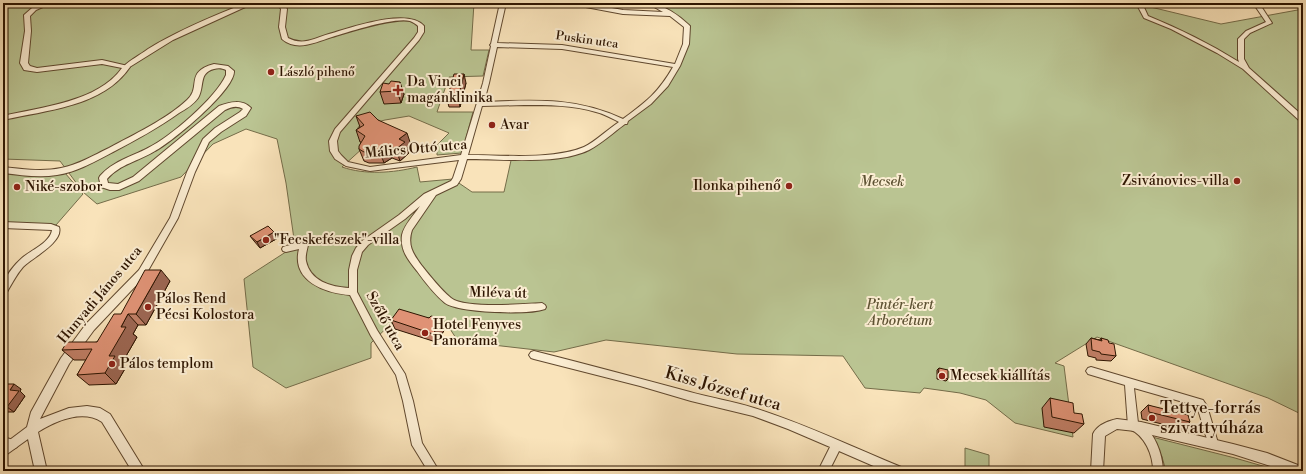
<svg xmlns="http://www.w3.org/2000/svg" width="1306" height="474" font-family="'Libre Bodoni',serif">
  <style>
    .green { fill: #bac492; stroke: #746c49 }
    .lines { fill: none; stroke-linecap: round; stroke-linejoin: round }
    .minor-casing { stroke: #60482e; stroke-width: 2 }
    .tertiary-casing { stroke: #60482e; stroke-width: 2 }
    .minor { fill: #fbedd2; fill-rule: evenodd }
    .tertiary { fill: #fbedd2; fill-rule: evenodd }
    .wall { fill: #c07e65; stroke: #2d1400 }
    .shaded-wall { fill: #9c6652; stroke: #2d1400 }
    .building { fill: #df9275; stroke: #2d1400 }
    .poi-dot { fill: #8f2418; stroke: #fbedd2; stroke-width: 1.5 }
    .labels { text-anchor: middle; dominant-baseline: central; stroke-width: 4; stroke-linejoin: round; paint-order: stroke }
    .far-street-label { font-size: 12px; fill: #2d1400; stroke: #fbedd2 }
    .far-poi-label { font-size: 12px; fill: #2d1400; stroke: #fbedd2; text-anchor: start }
    .poi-label { font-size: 14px; fill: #2d1400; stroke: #fbedd2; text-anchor: start }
    .street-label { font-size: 14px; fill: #2d1400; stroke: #fbedd2 }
    .park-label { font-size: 14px; font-style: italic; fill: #5e5233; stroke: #fbedd2 }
    .near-street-label { font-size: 17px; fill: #2d1400; stroke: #fbedd2 }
    .near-poi-label { font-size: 17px; fill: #2d1400; stroke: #fbedd2; text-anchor: start }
  </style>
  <rect width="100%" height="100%" fill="#f9e3ba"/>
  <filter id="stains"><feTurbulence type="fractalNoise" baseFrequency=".005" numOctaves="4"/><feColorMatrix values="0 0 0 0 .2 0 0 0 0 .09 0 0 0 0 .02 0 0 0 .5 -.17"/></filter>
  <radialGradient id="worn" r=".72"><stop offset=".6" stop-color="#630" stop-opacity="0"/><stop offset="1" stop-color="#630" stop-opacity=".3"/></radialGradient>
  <!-- green -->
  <path class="green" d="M 3,3 L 474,3 L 471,50 L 489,50 L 483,76 L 449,77 L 437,112 L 473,112 L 462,153 L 437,155 L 437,145 L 449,133 L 409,116 L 385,120 L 358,127 L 364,147 L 342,167 C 365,175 393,173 417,167 L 420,182 L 453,179 L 472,192 L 504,192 L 512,156 L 548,157 L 587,148 L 660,90 L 687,45 L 687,26 L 671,14 L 650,3 L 1134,3 L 1221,24 L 1303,9 L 1303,415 L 1268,398 L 1097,337 L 1055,363 L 1064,366 L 1073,437 L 1015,423 L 986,400 L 960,393 L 924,388 L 920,393 L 865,388 L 843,356 L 737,354 L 606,340 L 554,352 L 458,341 L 448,326 L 403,312 L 371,343 L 371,358 L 286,388 L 253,367 L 244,279 L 295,246 L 286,183 L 277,139 L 246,129 L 213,144 L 181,177 L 97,204 L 83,192 L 60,161 L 3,159 Z
    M 3,173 L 53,175 L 65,173 L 83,194 L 56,225 L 3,224 Z
    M 1152,437 L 1235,458 L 1280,471 L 1166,471 L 1162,457 Z
    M 965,448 L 989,455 L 989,471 L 965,471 Z"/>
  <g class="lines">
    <defs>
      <path id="minor" d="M 246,3 L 254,3 L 173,40 L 128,68 L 124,68 L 123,67 C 130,60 140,55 148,49 C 179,30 213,16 246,3 Z
        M 277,3 L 283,3 L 287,9 L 285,27 L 288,38 C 303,46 315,38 329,34 C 350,28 408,7 424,26 L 424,32 L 419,40 L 340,132 L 337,141 L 338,151 L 341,155 L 348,162 L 370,167 L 461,155 L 483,83 L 491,46 L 490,45 L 491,44 L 500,3 L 506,3 L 497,43 L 562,45 L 675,64 L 683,44 L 684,27 L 670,16 L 623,14 L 575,5 L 572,3 L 584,3 L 623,10 L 663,12 L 647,3 C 662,3 680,16 690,26 L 689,44 L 680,66 L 668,86 L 651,104 L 628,121 L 627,124 L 625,124 C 614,132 601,144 589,150 C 559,165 501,159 467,159 L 461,179 L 457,185 L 436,195 L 412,230 C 407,245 413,254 422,266 C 431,277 440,289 451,298 C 465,309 523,304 542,303 L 545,305 L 546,307 L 545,309 C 529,315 459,313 445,303 C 434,294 425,282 417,271 C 408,260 400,250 402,235 C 404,225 414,215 420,206 L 405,219 L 368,245 L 362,252 L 357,270 L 357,292 L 377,330 L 405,374 L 413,401 L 422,443 L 439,471 L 428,471 L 412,445 L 403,401 L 396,375 L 371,336 L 350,295 C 325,293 291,281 299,249 L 286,252 L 283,251 L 282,249 L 283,247 L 286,246 L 304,242 L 307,243 L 308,245 C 307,250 305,256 306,261 C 310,281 331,287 349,288 L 349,270 L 352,256 L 356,248 L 362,241 L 399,215 L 424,194 L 451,181 L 453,178 L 459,160 L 370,171 L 346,166 L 335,159 L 330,151 L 329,141 L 335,129 L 414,38 L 418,32 L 418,26 C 416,24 413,22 410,21 C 394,17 349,32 332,37 C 316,42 297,52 282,39 L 279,27 L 281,9 ZM 497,47 L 562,49 L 673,67 C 658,93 647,101 623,119 C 576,97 534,100 484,102 L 489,83 ZM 524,105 C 548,105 573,105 596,112 C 604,114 611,118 619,122 C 608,129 595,142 584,147 C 554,160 501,155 468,155 L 482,106 Z
        M 1136,3 L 1142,3 L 1148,16 C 1180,29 1210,44 1239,62 L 1238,59 L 1238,39 L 1246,31 L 1266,22 L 1253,3 L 1259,3 L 1272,23 L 1250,33 L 1244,39 L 1244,59 L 1249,68 L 1303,116 L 1303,122 L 1301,122 L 1243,69 L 1217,53 L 1171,29 L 1144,18 Z
        M 3,222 L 51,224 L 59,227 C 64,242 32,258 23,267 C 16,275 11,285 6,294 L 3,295 C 3,291 2,287 4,283 C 7,274 15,264 22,258 C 31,250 50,243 52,230 L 3,228 Z
        M 534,351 C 586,364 638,378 690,392 C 711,398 733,401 754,408 C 805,424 852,447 901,467 L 902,471 L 885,471 L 839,451 L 829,471 L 818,471 L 830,447 L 788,429 L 753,416 L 691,401 L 640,386 L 534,359 L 531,358 L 529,355 L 531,352 Z
        M 1091,367 L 1203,400 L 1207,406 L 1218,443 L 1217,446 L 1213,448 L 1209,446 L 1197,406 L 1134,388 L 1138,423 C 1154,429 1163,455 1163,471 L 1153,471 C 1153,455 1145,435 1129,429 L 1128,426 L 1125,385 L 1088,374 L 1086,371 L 1088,368 Z
        M 3,437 L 17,441 L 18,444 L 17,447 L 13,449 L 3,447 Z"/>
      <path id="tertiary" d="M 43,3 L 52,3 L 36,10 L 30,16 L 31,31 L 28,63 L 30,66 L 37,68 L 102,60 L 128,66 L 130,67 C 103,107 46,110 3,120 L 3,116 C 41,107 98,102 122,68 L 102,64 L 37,72 L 24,70 L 20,63 L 25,31 L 24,15 L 32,8 Z
        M 214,64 L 228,66 L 234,71 C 235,90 172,142 155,151 C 139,161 120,164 107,179 L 108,183 L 118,184 L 133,177 L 219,106 C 230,102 242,99 251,108 L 246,116 L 221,132 L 209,142 L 195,172 L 178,218 L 145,276 L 94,330 L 69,364 L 40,419 L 69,408 L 87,406 L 100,408 L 110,414 L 145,471 L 132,471 L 102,422 C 82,409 56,421 38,432 L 47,471 L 35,471 L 28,439 L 3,457 L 3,445 L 27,427 L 31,412 L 61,358 L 86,324 L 139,270 L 170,218 L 187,172 L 203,139 L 215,128 L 240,112 L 243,109 C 237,105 231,107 225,110 L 139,181 L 119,190 L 110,190 L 101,187 L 99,178 L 100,176 C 113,161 131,157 148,148 C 170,137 216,98 226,75 L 226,70 C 222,68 218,68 214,69 C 198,73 205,87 198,98 C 193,105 186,109 179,113 C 158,128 136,140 113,152 C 96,161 77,172 57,175 C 39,178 21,175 3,173 L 3,167 C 22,169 42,172 61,168 C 78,165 94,155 109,148 C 133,135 167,119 187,100 C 202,87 184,72 214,64 Z
        M 1117,419 L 1141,422 L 1233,444 L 1267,453 L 1303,467 L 1303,471 L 1286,471 L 1233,454 L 1135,431 L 1117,429 L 1105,436 L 1103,471 L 1091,471 L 1093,434 C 1097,425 1108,421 1117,419 Z"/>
    </defs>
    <!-- minor casing -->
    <use href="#minor" class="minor-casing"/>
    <!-- tertiary casing -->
    <use href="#tertiary" class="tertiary-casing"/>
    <!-- minor -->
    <use href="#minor" class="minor"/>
    <!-- tertiary -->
    <use href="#tertiary" class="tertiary"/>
  </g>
  <!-- wall -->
  <path class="wall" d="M 466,83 L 460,107 L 449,107 L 447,99 Z
    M 389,84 L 404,94 L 401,103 L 384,104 L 380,92 Z
    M 356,116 L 378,120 L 411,145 L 407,148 L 409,153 L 400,161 L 392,158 L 384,163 L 369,163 L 364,161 L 359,149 L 361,142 L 360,142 L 356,130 L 360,127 Z
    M 274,232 L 278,238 L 260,248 L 254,241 L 250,236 Z
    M 170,281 L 146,325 L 138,325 L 133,334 L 137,337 L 122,363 L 126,367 L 116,384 L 89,385 L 77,375 L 86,360 L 74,360 L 62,350 L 97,342 L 121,314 Z
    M 429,318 L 443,319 L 446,328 L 436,342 L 395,329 L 391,320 Z
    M 1091,338 L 1100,340 L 1101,338 L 1109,343 L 1116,356 L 1111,361 L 1096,360 L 1096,358 L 1088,356 L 1086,344 Z
    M 939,368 L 948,379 L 946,381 L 937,379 L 937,370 Z
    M 3,384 L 21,389 L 20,391 L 25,396 L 14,412 L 3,412 Z
    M 1050,398 L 1074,413 L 1084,424 L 1074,433 L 1044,427 L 1042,408 Z
    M 1148,405 L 1190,422 L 1182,429 L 1142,419 L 1141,412 Z"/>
  <!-- shaded-wall -->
  <path class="shaded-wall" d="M 464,74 L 466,83 L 460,107 L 458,98 Z
    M 400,82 L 404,94 L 401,103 L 397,91 Z
    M 407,133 L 411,145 L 407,148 L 409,153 L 400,161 L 396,149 L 399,139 Z
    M 388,146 L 392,158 L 384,163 L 380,152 Z
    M 274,232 L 278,238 L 260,248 L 257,242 Z
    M 161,270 L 170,281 L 146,325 L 136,314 Z
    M 128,314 L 138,325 L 133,334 L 137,337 L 122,363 L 126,367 L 116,384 L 105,373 L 109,356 L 121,327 Z
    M 443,319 L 446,328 L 436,342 L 433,334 Z
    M 14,384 L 21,389 L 20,391 L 25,396 L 14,412 L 7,407 L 10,390 Z"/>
  <!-- building -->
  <path class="building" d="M 454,74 L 464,74 L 458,98 L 447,99 Z
    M 391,81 L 400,82 L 397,91 L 380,92 L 383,83 L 389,84 Z
    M 370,112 L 378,120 L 407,133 L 399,139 L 405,142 L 396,149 L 388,146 L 380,152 L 364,152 L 359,149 L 359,146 L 365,136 L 356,130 L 364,125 L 356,116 Z
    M 268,226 L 274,232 L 257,242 L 250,236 Z
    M 145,270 L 161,270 L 136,314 L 128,314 L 121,327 L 126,327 L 109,356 L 115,356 L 105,373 L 77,375 L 92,349 L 62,350 L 67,342 L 97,342 L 114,314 L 121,314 Z
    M 399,309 L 429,318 L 431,316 L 443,319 L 433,334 L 391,320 Z
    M 1091,338 L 1102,341 L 1101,338 L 1108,340 L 1109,343 L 1114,344 L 1116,356 L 1101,354 L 1100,352 L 1092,350 Z
    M 939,368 L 948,370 L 948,379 L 938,377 Z
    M 3,384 L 14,384 L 10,390 L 19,391 L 7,407 L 3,407 Z
    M 1050,398 L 1073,403 L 1074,413 L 1082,414 L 1084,424 L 1052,417 Z
    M 1148,405 L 1188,415 L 1190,422 L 1149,412 Z"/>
  <!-- markers -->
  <g class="poi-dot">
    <circle cx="271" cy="72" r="4"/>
    <path d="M396 84h4v4h4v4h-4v4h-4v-4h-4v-4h4z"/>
    <circle cx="492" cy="125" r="4"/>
    <circle cx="1237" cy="181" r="4"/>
    <circle cx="789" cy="186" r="4"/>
    <circle cx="17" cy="187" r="4"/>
    <circle cx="266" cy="240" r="4"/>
    <circle cx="148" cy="307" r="4"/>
    <circle cx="425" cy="333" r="4"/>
    <circle cx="112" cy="364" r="4"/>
    <circle cx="942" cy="376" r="4"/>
    <circle cx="1152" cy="418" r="4"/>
  </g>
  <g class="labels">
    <!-- far-street labels -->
    <g class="far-street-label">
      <text transform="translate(587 40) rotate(8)">Puskin utca</text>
    </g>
    <!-- far-poi labels -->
    <g class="far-poi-label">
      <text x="279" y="72">László pihenő</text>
    </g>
    <!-- poi labels -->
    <g class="poi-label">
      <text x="407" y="82">Da Vinci<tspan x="407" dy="16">magánklinika</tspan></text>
      <text x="500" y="125">Avar</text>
      <text x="1229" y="181" text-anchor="end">Zsivánovics-villa</text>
      <text x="781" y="186" text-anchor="end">Ilonka pihenő</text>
      <text x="25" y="187">Niké-szobor</text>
      <text x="274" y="240">"Fecskefészek"-villa</text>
      <text x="156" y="299">Pálos Rend<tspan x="156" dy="16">Pécsi Kolostora</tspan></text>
      <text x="433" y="325">Hotel Fenyves<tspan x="433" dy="16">Panoráma</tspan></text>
      <text x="120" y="364">Pálos templom</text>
      <text x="950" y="376">Mecsek kiállítás</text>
    </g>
    <!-- street labels -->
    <g class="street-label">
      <text transform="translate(416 149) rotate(-5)">Málics Ottó utca</text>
      <text transform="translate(498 293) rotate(1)">Miléva út</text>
      <text transform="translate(100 295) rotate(-50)">Hunyadi János utca</text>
      <text transform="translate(385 321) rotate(61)">Szőlő utca</text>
    </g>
    <!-- park labels -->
    <g class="park-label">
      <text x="882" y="182">Mecsek</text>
      <text x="900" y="305">Pintér-kert<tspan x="900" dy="16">Arborétum</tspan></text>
    </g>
    <!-- near-street labels -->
    <g class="near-street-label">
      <text transform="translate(723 389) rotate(16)">Kiss József utca</text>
    </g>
    <!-- near-poi labels -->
    <g class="near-poi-label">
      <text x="1160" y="408">Tettye-forrás<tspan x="1160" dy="20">szivattyúháza</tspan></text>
    </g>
  </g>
  <!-- margin -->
  <rect width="1306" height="474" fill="none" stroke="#f9e3ba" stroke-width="16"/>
  <rect x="4" y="4" width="1298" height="466" fill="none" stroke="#2d1400" stroke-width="2"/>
  <rect x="8" y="8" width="1290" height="458" fill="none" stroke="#2d1400"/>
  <rect width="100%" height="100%" filter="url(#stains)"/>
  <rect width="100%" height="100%" fill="url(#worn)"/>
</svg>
